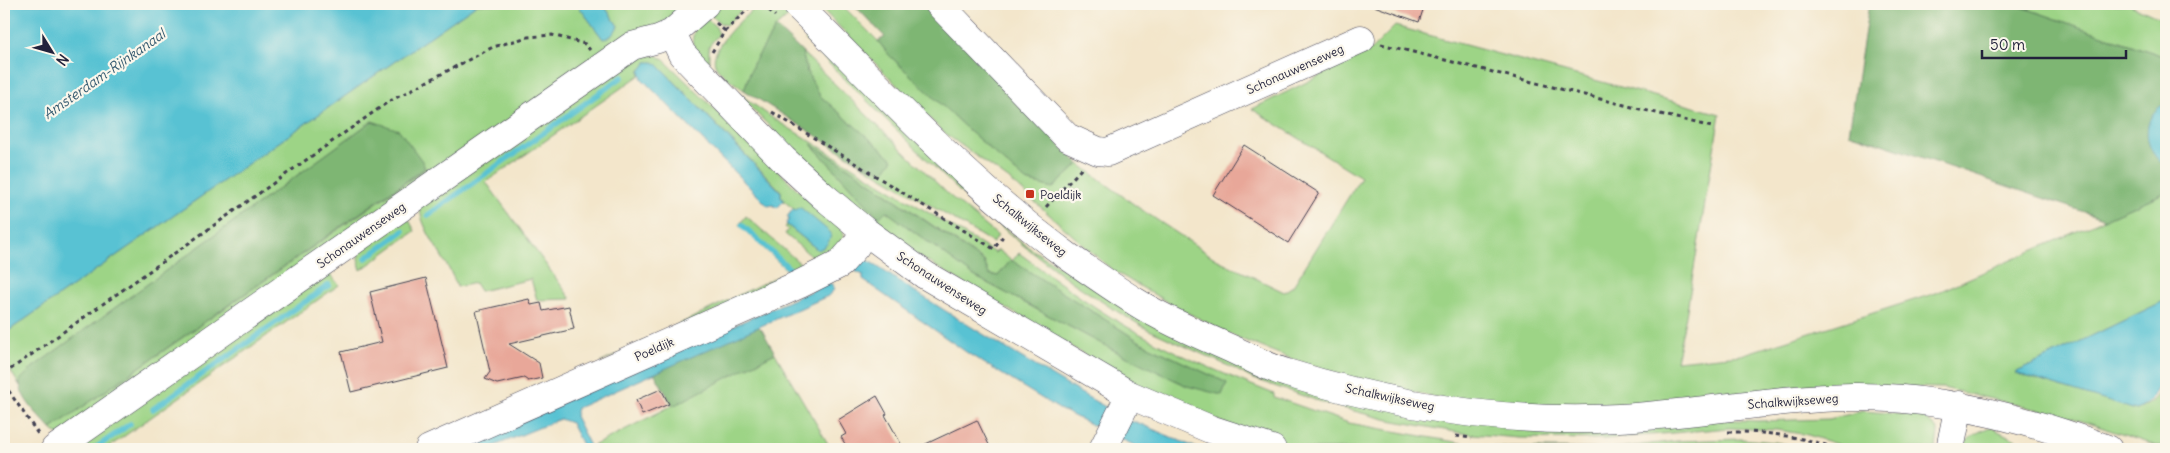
<svg xmlns="http://www.w3.org/2000/svg" width="2170" height="453" font-family="Delius,sans-serif">
  <style>
    .green { fill: #9dd486; stroke: #607b60 }
    .forest { fill: #7eb673; stroke: #506c57 }
    .water { fill: #58c2d3; stroke: #3d7287 }
    .lines { fill: none; stroke-linecap: round; stroke-linejoin: round }
    .stream { stroke: #58c2d3; stroke-width: 5.5 }
    .building { fill: #e8a799 }
    .minor-casing { stroke: #413f51; stroke-width: 29 }
    .path { stroke: #413f51; stroke-width: 3; stroke-dasharray: 4 4; stroke-linecap: butt }
    .minor { stroke: #fff; stroke-width: 28 }
    .rail { stroke: #22223b; stroke-width: 4; stroke-dasharray: 8 4; stroke-linecap: butt }
    .poi-dot { fill: #c8321e; stroke: #fbf7ec; stroke-width: 2 }
    .labels { text-anchor: middle; dominant-baseline: central; stroke-width: 4.5; stroke-linejoin: round; paint-order: stroke }
    .street-label { font-size: 12px; fill: #22223b; stroke: #fbf7ec }
    .poi-label { font-size: 12px; fill: #22223b; stroke: #fbf7ec; text-anchor: start }
    .water-label { font-size: 14px; font-style: italic; fill: #355a70; stroke: #fbf7ec }
  </style>
  <rect width="100%" height="100%" fill="#fbf7ec"/>
  <filter id="ink" filterUnits="userSpaceOnUse"><feTurbulence type="fractalNoise" baseFrequency=".02" numOctaves="2"/><feDisplacementMap in="SourceGraphic" scale="10" xChannelSelector="R" yChannelSelector="G"/><feConvolveMatrix kernelMatrix="1 2 1 2 8 2 1 2 1" color-interpolation-filters="sRGB"/></filter>
  <filter id="wash" filterUnits="userSpaceOnUse"><feTurbulence type="fractalNoise" baseFrequency=".0096" numOctaves="4" result="noise"/><feDisplacementMap in="SourceGraphic" scale="20" xChannelSelector="R" yChannelSelector="G"/><feGaussianBlur stdDeviation="1.12" result="paint"/><feColorMatrix in="noise" values="0 0 0 0 0 0 0 0 0 0 0 0 0 0 0 0 0 1.4 0 .05"/><feComposite in="paint" operator="in"/></filter>
  <g filter="url(#wash)">
    <rect width="100%" height="100%" fill="#f3e6cb"/>
    <!-- green -->
    <path class="green" d="M 477,4 L 577,4 L 603,39 L 613,34 L 618,26 L 603,4 L 686,4 L 672,17 L 61,437 L 51,429 L 425,169 L 372,121 L 32,368 L 20,380 L 20,386 L 8,367 L 4,370 L 4,334 Z
      M 718,4 L 748,4 L 726,25 L 720,23 L 707,12 Z
      M 760,4 L 803,4 L 776,27 L 753,64 L 744,90 C 735,83 719,74 715,64 C 708,48 748,13 760,4 Z
      M 817,4 L 841,4 L 878,41 L 889,55 L 965,127 L 1026,181 L 1053,188 L 1079,164 L 1139,208 L 1216,259 L 1284,292 L 1293,286 L 1361,177 L 1252,109 L 1370,51 L 1395,26 L 1720,114 L 1686,316 L 1676,361 L 1741,355 L 1936,293 L 2166,192 L 2166,300 L 2015,373 L 2137,410 C 2155,402 2159,396 2166,377 L 2166,446 L 2157,446 L 2070,417 L 1943,388 L 1813,385 L 1697,399 L 1560,408 L 1447,400 L 1344,376 L 1292,359 L 1236,337 L 1174,306 L 1112,270 L 1011,181 L 943,132 Z
      M 2013,4 L 2128,4 L 2166,21 L 2166,57 Z
      M 703,15 L 716,27 L 719,34 L 709,46 L 709,62 L 694,51 C 690,36 695,28 703,15 Z
      M 811,34 L 999,223 L 1028,247 L 1091,286 L 1353,402 L 1758,421 L 1829,419 L 1863,411 L 1923,416 L 1938,430 L 1936,449 L 1852,449 L 1808,435 L 1777,430 L 1729,428 L 1605,439 L 1519,438 L 1461,433 L 1389,420 L 1327,404 L 1251,378 L 1233,368 L 1147,329 L 1113,309 L 1072,282 L 1024,246 L 959,191 L 805,40 Z
      M 802,52 L 950,196 L 998,236 L 993,243 L 856,161 L 884,172 L 892,159 L 820,96 L 807,72 Z
      M 656,55 L 662,58 L 800,192 L 843,229 L 844,236 L 834,251 L 816,260 L 785,234 L 788,230 L 785,227 L 787,225 L 818,250 L 824,247 L 829,238 L 784,201 L 781,197 L 781,191 L 657,64 L 640,70 L 640,75 L 486,182 L 571,299 L 537,300 L 531,279 L 480,291 L 475,283 L 457,287 C 448,259 420,232 419,203 L 628,58 Z
      M 731,88 L 774,119 L 995,253 L 998,250 L 1011,260 L 998,276 L 989,274 L 984,261 L 857,173 L 811,144 L 879,218 L 886,211 L 974,276 L 1121,354 L 1227,383 L 1142,343 L 1012,261 L 1019,253 C 1060,283 1101,314 1146,337 C 1187,359 1231,377 1274,394 L 1274,397 L 1349,423 L 1483,447 L 1608,449 L 1678,441 L 1741,439 L 1775,442 L 1812,449 L 1308,449 L 1254,435 L 1149,393 L 873,229 Z
      M 746,216 L 803,266 L 804,271 L 600,363 L 788,271 L 739,225 Z
      M 400,218 L 409,220 L 415,231 L 361,270 L 358,259 L 359,251 Z
      M 322,272 L 330,274 L 339,285 L 106,449 L 73,449 Z
      M 775,353 L 831,449 L 595,449 L 591,447 Z
      M 1990,427 L 2016,440 L 2047,449 L 1962,449 C 1968,436 1978,432 1990,427 Z"/>
    <!-- forest -->
    <path class="forest" d="M 858,4 L 931,4 L 1021,105 L 1079,164 L 1053,188 L 1026,181 L 965,127 L 889,55 L 878,41 L 885,37 L 856,7 Z
      M 1869,4 L 2013,4 L 2166,57 L 2166,192 L 2105,219 L 1849,133 Z
      M 776,27 L 802,52 L 807,72 L 820,96 L 893,159 L 884,172 L 856,161 L 744,90 L 753,64 Z
      M 372,121 L 399,130 L 422,161 L 425,168 L 51,429 C 39,415 19,399 20,380 L 32,368 Z
      M 811,144 L 857,173 L 984,262 L 989,274 L 998,276 L 1011,260 L 1142,343 L 1227,383 L 1222,395 L 1187,386 L 1121,354 L 974,276 L 886,211 L 879,218 Z
      M 758,326 L 762,330 L 775,353 L 673,406 L 652,369 Z"/>
    <!-- water -->
    <path class="water" d="M 4,4 L 477,4 L 4,334 Z
      M 577,4 L 603,4 L 618,26 C 614,33 612,37 603,39 Z
      M 647,62 L 653,62 L 657,64 L 781,192 L 781,197 L 784,201 L 777,208 L 773,205 L 768,206 L 642,79 L 640,71 Z
      M 2166,103 L 2166,166 C 2143,152 2139,116 2166,103 Z
      M 798,208 L 801,208 L 831,233 C 830,242 827,246 818,250 L 786,224 L 789,218 L 787,217 L 793,209 L 795,210 Z
      M 864,259 L 869,261 C 935,306 1004,347 1072,388 C 1092,400 1112,410 1132,422 L 1136,422 L 1199,449 L 1142,449 L 1059,409 L 969,354 L 863,280 L 863,275 L 855,271 Z
      M 829,283 L 833,285 L 834,290 L 828,296 L 577,408 L 575,416 L 591,448 L 594,447 L 595,449 L 584,449 L 571,423 L 560,419 L 487,449 L 458,449 Z
      M 2166,300 C 2166,334 2170,399 2136,410 L 2015,373 Z"/>
    <g class="lines">
      <!-- stream -->
      <path class="stream" d="M 428,215 L 622,77
        M 742,225 L 791,270 L 791,273 L 784,276
        M 366,258 L 403,231
        M 153,409 L 329,285
        M 94,449 L 130,424"/>
    </g>
    <g id="blocks">
      <!-- building -->
      <path class="building" d="M 1374,4 L 1425,4 L 1419,22 L 1374,6 Z
        M 1244,145 L 1319,193 L 1288,243 L 1213,195 Z
        M 426,278 L 448,368 L 351,392 L 341,352 L 382,342 L 370,292 Z
        M 529,299 L 531,305 L 541,303 L 543,311 L 569,306 L 574,329 L 509,344 L 539,363 L 542,378 L 528,381 L 524,378 L 497,384 L 485,379 L 490,372 L 476,311 Z
        M 661,389 L 669,404 L 642,415 L 636,400 Z
        M 877,396 L 887,414 L 885,415 L 904,449 L 848,449 L 841,437 L 846,434 L 838,420 Z
        M 977,420 L 991,449 L 915,449 Z"/>
    </g>
  </g>
  <g filter="url(#ink)">
    <use href="#blocks" fill-opacity="0" stroke="#413f51" stroke-width="1"/>
    <g class="lines">
      <defs>
        <path id="minor" d="M 796,4 C 884,91 968,184 1069,257 C 1091,272 1113,288 1136,302 C 1166,321 1201,335 1234,350 C 1251,358 1269,368 1287,373 C 1394,406 1507,424 1619,418 C 1696,414 1774,398 1852,397 C 1940,396 2026,418 2108,449
          M 939,4 L 1067,137 L 1098,151 L 1108,152 L 1361,39
          M 672,33 L 682,54 L 783,159 L 822,195 L 865,231 L 925,275 L 1130,395 L 1210,429 L 1272,449
          M 55,449 L 632,46 L 658,39 L 672,33 L 705,4
          M 429,449 L 800,284 L 840,264 L 855,247 L 865,231
          M 1103,449 L 1130,395
          M 1950,449 L 1959,405"/>
      </defs>
      <!-- minor casing -->
      <use href="#minor" class="minor-casing"/>
      <!-- path -->
      <path class="path" d="M 763,4 L 775,16
        M 716,23 L 725,31
        M 1381,44 L 1712,127
        M 712,52 L 725,31 L 753,4
        M 772,112 L 994,249 L 1003,236
        M 1046,207 L 1082,168
        M 4,374 L 388,102 L 493,47 L 528,37 L 552,35 L 585,44 L 590,50
        M 4,384 L 38,434
        M 1728,432 C 1764,431 1804,437 1838,449
        M 1456,436 L 1472,438"/>
      <!-- minor -->
      <use href="#minor" class="minor"/>
      <!-- rail -->
      <path class="rail" d="M 2163,4 L 2166,5"/>
    </g>
  </g>
  <!-- markers -->
  <rect class="poi-dot" x="1025" y="189" width="10" height="10" rx="2.5"/>
  <g class="labels">
    <!-- street labels -->
    <g class="street-label">
      <text transform="translate(1295 69) rotate(-24)">Schonauwenseweg</text>
      <text transform="translate(1030 225) rotate(39)">Schalkwijkseweg</text>
      <text transform="translate(361 235) rotate(-35)">Schonauwenseweg</text>
      <text transform="translate(942 283) rotate(33)">Schonauwenseweg</text>
      <text transform="translate(654 349) rotate(-24)">Poeldijk</text>
      <text transform="translate(1390 397) rotate(12)">Schalkwijkseweg</text>
      <text transform="translate(1793 401) rotate(-4)">Schalkwijkseweg</text>
    </g>
    <!-- poi labels -->
    <g class="poi-label">
      <text x="1040" y="194">Poeldijk</text>
    </g>
    <!-- water labels -->
    <g class="water-label">
      <text transform="translate(104 74) rotate(-35)">Amsterdam-Rijnkanaal</text>
    </g>
  </g>
  <!-- margin -->
  <rect width="2170" height="453" fill="none" stroke="#fbf7ec" stroke-width="20"/>
  <!-- north arrow -->
  <g transform="translate(52 52) rotate(127)" stroke="#fbf7ec" stroke-width="4" paint-order="stroke">
  <path d="M0-4L9 19L0 12L-9 19Z" fill="#22223b"/>
  <text y="-8" font-size="14" font-weight="bold" text-anchor="middle" fill="#22223b">N</text>
  </g>
  <!-- scale -->
  <path d="M1982 50v8h144v-8" fill="none" stroke="#22223b" stroke-width="2.5"/>
  <text x="1990" y="50" font-size="15" fill="#22223b" stroke="#fbf7ec" stroke-width="4" paint-order="stroke">50 m</text>
</svg>
